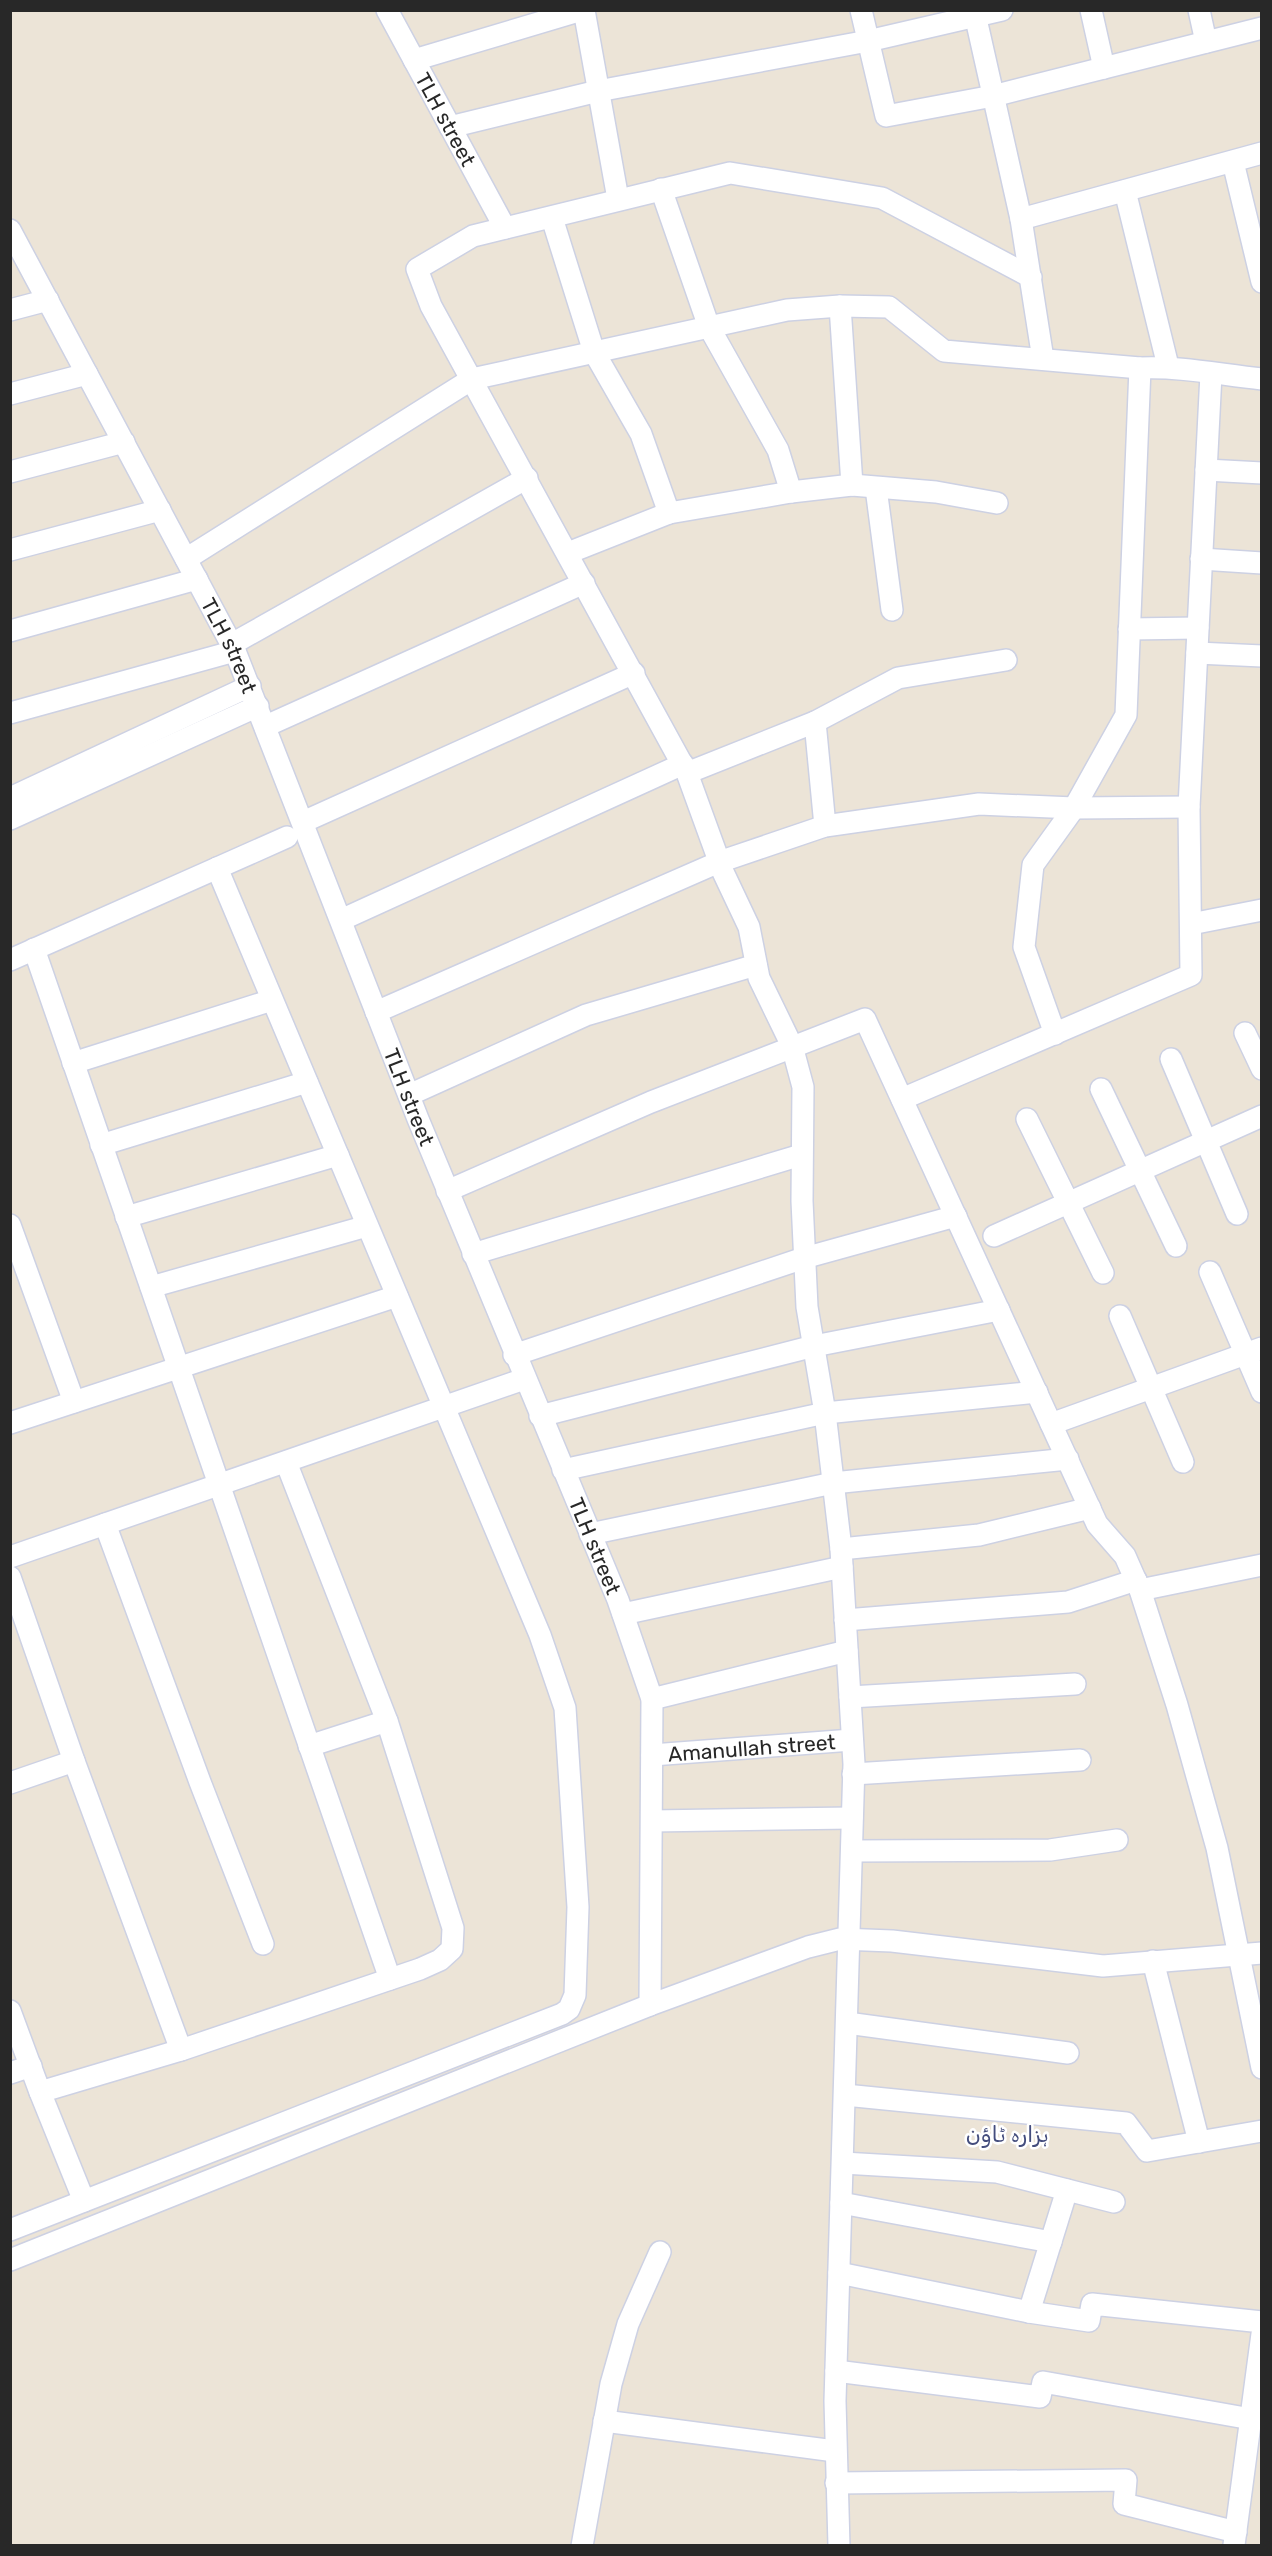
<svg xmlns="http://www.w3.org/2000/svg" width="1272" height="2556" font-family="Rubik,'Noto Naskh Arabic',sans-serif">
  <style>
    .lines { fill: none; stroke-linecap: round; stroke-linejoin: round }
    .minor-casing { stroke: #cdd1e3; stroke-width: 24 }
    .minor { stroke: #fff; stroke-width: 21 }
    .labels { text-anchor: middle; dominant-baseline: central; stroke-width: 5; stroke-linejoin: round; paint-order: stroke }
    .street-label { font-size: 21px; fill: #282828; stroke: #fff }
    .neighbourhood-label { font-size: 22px; fill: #444d7d; stroke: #fff }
  </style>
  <rect width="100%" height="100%" fill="#ece4d7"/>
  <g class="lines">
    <defs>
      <g id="minor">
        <path id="s1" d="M 387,10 L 505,228"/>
        <path d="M 584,10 L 618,199"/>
        <path d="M 861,10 L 886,116 L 993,96 L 1262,28"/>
        <path d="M 974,10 L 1021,219 L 1043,359"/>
        <path d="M 1091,10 L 1104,68"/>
        <path d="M 1199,10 L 1206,42"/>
        <path d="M 414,60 L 582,10"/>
        <path d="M 450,127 L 598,91 L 868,41 L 1002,10"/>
        <path d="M 1233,162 L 1262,282"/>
        <path d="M 661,189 L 709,327 L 778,450 L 791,492"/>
        <path d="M 1125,191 L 1168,366"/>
        <path d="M 552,218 L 594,352 L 641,434 L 669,513"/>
        <path d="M 1021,219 L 1262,153"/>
        <path id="s2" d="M 10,230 L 235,651 L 418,1119 L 618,1600 L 652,1699 L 650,2005"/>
        <path d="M 840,306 L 852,485"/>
        <path d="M 10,310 L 48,300"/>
        <path d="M 10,394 L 87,374"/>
        <path d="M 1206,470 L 1262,473"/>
        <path d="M 10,472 L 124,442"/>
        <path d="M 876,488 L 892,610"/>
        <path d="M 10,550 L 160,510"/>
        <path d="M 568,553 L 669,513 L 791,492 L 852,485 L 936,492 L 997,503"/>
        <path d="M 186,559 L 472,379 L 787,310 L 840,306 L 889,307 L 944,351 L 1140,368 C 1181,366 1221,375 1262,379"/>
        <path d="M 1201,559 L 1262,563"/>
        <path d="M 1129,629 L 1198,628"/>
        <path d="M 10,631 L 197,579"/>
        <path d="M 232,644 L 527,478"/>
        <path d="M 1197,653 L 1262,656"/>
        <path d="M 10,713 L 235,651"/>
        <path d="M 815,722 L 825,826"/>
        <path d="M 266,726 L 584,583"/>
        <path d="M 687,773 L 815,722 L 898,678 L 1006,660"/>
        <path d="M 10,798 L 250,686"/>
        <path d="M 10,819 L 258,706"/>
        <path d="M 303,822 L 634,673"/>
        <path d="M 341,920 L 683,764"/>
        <path d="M 1191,924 L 1262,910"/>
        <path d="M 34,949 L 390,1979"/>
        <path d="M 10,960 L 287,837"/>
        <path d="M 376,1012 L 719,862 L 825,826 L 979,804 L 1074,808 L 1189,807"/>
        <path d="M 1245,1033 L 1262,1069"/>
        <path d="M 1055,1034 L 1024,947 L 1033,865 L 1074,808 L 1126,715 L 1140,368"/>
        <path d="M 1171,1059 L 1237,1214"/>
        <path d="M 73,1063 L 272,1000"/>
        <path d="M 1101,1089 L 1176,1246"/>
        <path d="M 409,1095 L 586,1015 L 756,965"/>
        <path d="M 902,1099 L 1191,975 L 1189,807 L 1211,374"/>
        <path d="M 1027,1119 L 1103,1273"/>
        <path d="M 101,1145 L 307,1082"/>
        <path d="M 447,1191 L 651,1102 L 865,1019 L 1097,1524 L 1125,1556 L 1140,1590 L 1177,1705 L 1217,1848 L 1262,2068"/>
        <path d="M 126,1217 L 338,1155"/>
        <path d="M 10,1225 L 74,1402"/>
        <path d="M 994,1236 L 1262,1116"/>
        <path d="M 473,1254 L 801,1155"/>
        <path d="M 1210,1272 L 1262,1392"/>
        <path d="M 151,1287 L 367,1226"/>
        <path d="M 1120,1316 L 1183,1462"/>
        <path d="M 514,1355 L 804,1258 L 956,1216"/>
        <path d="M 540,1416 L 814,1346 L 999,1310"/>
        <path d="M 10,1423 L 397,1296"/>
        <path d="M 1051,1424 L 1262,1348"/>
        <path d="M 563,1470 L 825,1413 L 1037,1392"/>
        <path d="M 105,1524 L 200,1782 L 263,1944"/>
        <path d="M 590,1534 L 833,1483 L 1068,1459"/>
        <path d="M 841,1549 L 979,1535 L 1090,1508"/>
        <path d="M 10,1557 L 524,1379"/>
        <path d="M 10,1577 L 74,1761 L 181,2050"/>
        <path d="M 1140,1590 L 1262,1565"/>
        <path d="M 623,1614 L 842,1567"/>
        <path d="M 845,1620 L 1068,1602 L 1136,1580"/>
        <path d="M 850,1697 L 1075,1684"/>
        <path d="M 652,1699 L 847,1651"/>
        <path d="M 309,1746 L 387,1721"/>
        <path id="s3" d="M 652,1755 L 852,1740"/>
        <path d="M 853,1774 L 1080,1760"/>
        <path d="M 10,1783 L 74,1761"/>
        <path d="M 652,1821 L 852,1818"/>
        <path d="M 852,1851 L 1050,1850 L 1117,1840"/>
        <path d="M 1153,1961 L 1199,2142"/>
        <path d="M 10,2011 L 40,2092 L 181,2050 L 420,1969 L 440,1960 L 452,1949 L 453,1928 L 387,1721 L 286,1462"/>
        <path d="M 847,2023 L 1068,2053"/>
        <path d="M 10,2073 L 31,2066"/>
        <path d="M 40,2092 L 84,2201"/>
        <path d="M 845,2095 L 1126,2123 L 1147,2151 L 1262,2131"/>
        <path d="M 843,2163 L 997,2172 L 1114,2202"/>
        <path d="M 841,2203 L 1051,2242"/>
        <path d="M 10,2230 L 562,2014 L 569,2009 L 575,1995 L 578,1907 L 565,1708 L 540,1635 L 217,868"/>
        <path d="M 10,2260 L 650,2005 L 808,1947 L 840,1939 L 892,1941 L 1103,1966 L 1262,1953"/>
        <path d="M 839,2273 L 1029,2312 L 1089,2321 L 1092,2304 L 1262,2322"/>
        <path d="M 1029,2312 L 1067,2190"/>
        <path d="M 836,2371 L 1040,2397 L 1043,2382 L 1251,2419"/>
        <path d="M 604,2421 L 835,2451"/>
        <path d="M 836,2483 L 1126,2480 L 1124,2504 L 1236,2532"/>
        <path d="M 1234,2545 L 1262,2334"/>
        <path d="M 582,2546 L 611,2384 L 628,2324 L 660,2252"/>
        <path d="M 839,2546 L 835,2401 L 854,1764 L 841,1549 L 825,1413 L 807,1307 L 802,1201 L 803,1087 L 792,1046 L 759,978 L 749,927 L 723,872 L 687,773 L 431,306 L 417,269 L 473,236 L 730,173 L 882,198 L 1031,277"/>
      </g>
    </defs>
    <!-- minor casing -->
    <use href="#minor" class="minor-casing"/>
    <!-- minor -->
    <use href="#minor" class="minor"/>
  </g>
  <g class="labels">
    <!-- street labels -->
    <g class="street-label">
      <text stroke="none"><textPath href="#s1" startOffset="124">TLH street</textPath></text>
      <text stroke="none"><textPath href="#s2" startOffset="470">TLH street</textPath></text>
      <text stroke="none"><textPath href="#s2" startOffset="956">TLH street</textPath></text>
      <text stroke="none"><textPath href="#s2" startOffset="1442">TLH street</textPath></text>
      <text stroke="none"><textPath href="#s3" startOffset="100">Amanullah street</textPath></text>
    </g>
    <!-- neighbourhood labels -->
    <g class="neighbourhood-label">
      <text x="1007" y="2134">ہزارہ ٹاؤن</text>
    </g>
  </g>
  <!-- border -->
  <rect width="1272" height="2556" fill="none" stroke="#282828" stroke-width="24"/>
</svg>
